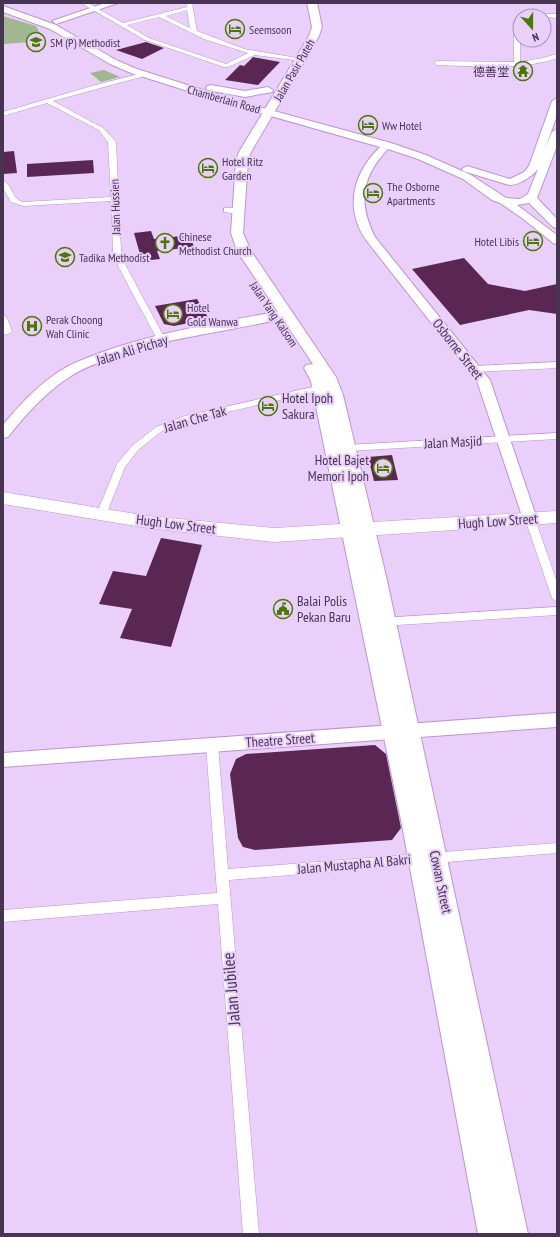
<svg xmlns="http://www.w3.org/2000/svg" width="560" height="1237" font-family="'PT Sans Narrow','Noto Sans SC',sans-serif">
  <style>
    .green { fill: #a0b78f }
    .building { fill: #5a2754 }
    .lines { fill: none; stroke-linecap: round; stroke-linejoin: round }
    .street-casing { stroke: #be93d8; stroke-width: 1 }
    .secondary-casing { stroke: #be93d8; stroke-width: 2 }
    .primary-casing { stroke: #be93d8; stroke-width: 2 }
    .highway-casing { stroke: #be93d8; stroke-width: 1 }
    .street { fill: #fff; fill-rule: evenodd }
    .secondary { fill: #fff; fill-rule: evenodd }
    .primary { fill: #fff; fill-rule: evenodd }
    .highway { fill: #fff; fill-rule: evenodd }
    .labels { text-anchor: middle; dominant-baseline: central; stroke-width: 4; stroke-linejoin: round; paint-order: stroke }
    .far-poi-label { font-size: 12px; fill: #463451; stroke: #e9cffa; text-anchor: start }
    .far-street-label { font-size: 12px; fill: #463451; stroke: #e9cffa }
    .street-label { font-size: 14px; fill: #463451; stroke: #e9cffa }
    .poi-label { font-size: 14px; fill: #463451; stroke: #e9cffa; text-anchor: start }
    .near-street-label { font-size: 17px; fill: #463451; stroke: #e9cffa }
  </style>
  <rect width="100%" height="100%" fill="#e9cffa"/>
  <!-- green -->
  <path class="green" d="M 3,16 L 36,26 L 44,41 L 3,44 Z
    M 104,70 L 120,77 L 101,82 L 90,73 Z"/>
  <!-- building -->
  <path class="building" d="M 146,42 L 164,48 L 142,59 L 116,50 Z
    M 253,57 L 280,62 L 258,85 L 225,80 L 240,65 L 244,66 Z
    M 14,151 L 17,173 L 3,174 L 3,152 Z
    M 93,160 L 94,173 L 27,177 L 27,164 Z
    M 151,231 L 154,239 L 190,235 L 194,247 L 157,251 L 160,259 L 142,261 L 134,233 Z
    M 464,258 L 488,284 L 525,291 L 557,284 L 557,314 L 529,310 L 460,325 L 412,269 Z
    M 197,299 L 209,319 L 174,326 L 164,324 L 155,306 Z
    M 392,455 L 398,480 L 374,481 L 368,457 Z
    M 161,538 L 202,545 L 171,647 L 120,638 L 132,609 L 99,604 L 113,571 L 146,576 Z
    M 375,745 L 386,754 L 401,828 L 392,840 L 255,850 L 243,847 L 238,838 L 230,774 L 236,759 L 246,754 Z"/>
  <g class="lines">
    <defs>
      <path id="street" d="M 81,3 L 88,3 L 123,23 L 187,7 L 186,3 L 192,3 L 197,31 L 244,49 L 304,59 L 301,61 L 255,55 L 228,67 L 224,67 L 145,40 ZM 187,10 L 190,28 L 166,16 ZM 159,17 L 204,39 L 248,53 L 226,64 L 149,38 L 127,25 Z
        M 536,14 L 557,14 L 557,18 L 533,16 Z
        M 520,17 L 520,62 L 543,58 L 557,54 L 557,58 C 519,71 477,66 437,65 L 434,63 L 437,61 L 514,62 L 514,22 Z
        M 146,72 L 149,74 L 148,75 L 53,101 L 103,128 L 116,142 L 121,251 L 126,266 L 165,339 L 161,342 L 157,339 L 118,266 L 113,251 L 111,201 L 23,206 L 11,202 L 3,188 L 3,181 C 13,185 11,198 23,202 L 111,197 L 108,142 L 99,130 L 47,103 L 3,116 L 3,112 L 92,86 Z
        M 224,208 L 238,208 L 242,210 C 238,214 229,213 224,212 Z
        M 3,315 L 7,318 L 12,331 L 11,333 L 3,335 Z
        M 557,362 L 557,368 L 475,372 L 471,369 L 475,366 Z
        M 326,384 L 331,387 L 329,389 L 191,420 L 162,431 L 138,450 L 125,467 L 106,515 L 102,516 L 97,513 L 117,464 L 132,446 L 156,427 L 185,416 Z
        M 557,433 L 557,439 L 348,451 L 343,448 L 348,445 Z
        M 530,516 L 535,519 L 557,582 L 557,602 L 552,598 L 525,519 Z
        M 557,607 L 557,615 L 381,626 L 375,622 L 381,618 Z
        M 212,740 L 216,742 L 218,745 L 228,869 L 557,843 L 557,853 L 229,880 L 259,1234 L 243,1234 L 218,904 L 3,922 L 3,910 L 217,893 L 206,745 L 208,742 Z"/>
      <path id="secondary" d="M 105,3 L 118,3 L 59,23 L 56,24 L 52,21 Z
        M 3,6 L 56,25 L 116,60 L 137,69 L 241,102 L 391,143 L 426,155 L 471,175 L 506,198 L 520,199 L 528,194 L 538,169 C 531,177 520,185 509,185 L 463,171 L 462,169 L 467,166 L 510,179 L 524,172 L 529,166 L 552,101 L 557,98 L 557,115 L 545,149 L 552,132 L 557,129 L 557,146 L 537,198 L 557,219 L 557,228 L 553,227 L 529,203 L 517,205 L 557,235 L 557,244 L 553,243 L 522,218 L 500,203 L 492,200 L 463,179 L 418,159 L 388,149 C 361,177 358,203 375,237 L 490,380 L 537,519 L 535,522 L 530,524 L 525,522 L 523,519 L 477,381 L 366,240 C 344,208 353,173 380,147 L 235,106 L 131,73 L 110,64 L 50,29 L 3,12 Z
        M 286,310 L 290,311 L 292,314 L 290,317 C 233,331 174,336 118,355 C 102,361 85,367 71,376 C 46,392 26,414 8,437 L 3,438 L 3,425 C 20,404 40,383 63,369 C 79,360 97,354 114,348 C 169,330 228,321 286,310 Z
        M 557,713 L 557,727 L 3,767 L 3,753 Z"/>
      <path id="primary" d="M 307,3 L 317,3 L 322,27 L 319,36 L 251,152 L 248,161 L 243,233 L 251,251 L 336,377 L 343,395 L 386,576 L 528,1234 L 478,1234 L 402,825 L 315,402 L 311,381 L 304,368 L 306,365 L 313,364 L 237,251 L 231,233 L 236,161 L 239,152 L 309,36 L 312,27 Z
        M 211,85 L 245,91 L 268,87 L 273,90 L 272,92 L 245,97 L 207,90 L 206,88 L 207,86 Z"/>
      <path id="highway" d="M 3,492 L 148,516 L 274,528 L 557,511 L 557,523 L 274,542 L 148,528 L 3,504 Z"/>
    </defs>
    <!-- street casing -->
    <use href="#street" class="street-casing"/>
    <!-- secondary casing -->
    <use href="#secondary" class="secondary-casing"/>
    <!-- primary casing -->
    <use href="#primary" class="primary-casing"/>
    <!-- highway casing -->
    <use href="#highway" class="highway-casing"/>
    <!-- street -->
    <use href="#street" class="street"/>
    <!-- secondary -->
    <use href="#secondary" class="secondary"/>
    <!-- primary -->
    <use href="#primary" class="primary"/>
    <!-- highway -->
    <use href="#highway" class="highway"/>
  </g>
  <!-- icons -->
  <defs>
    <symbol id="hotel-ring" viewBox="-11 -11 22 22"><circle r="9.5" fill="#e9cffa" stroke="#487901" stroke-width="1.5"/><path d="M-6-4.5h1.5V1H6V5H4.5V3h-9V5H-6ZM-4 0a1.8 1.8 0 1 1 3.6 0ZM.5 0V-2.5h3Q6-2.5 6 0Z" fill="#487901"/></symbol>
    <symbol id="school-ring" viewBox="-11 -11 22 22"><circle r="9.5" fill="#e9cffa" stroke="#487901" stroke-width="1.5"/><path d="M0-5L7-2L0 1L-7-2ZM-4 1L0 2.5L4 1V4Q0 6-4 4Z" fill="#487901"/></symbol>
    <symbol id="temple-ring" viewBox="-11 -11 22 22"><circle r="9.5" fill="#e9cffa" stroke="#487901" stroke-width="1.5"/><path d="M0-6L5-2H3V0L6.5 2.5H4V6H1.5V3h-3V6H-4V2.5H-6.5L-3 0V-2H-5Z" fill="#487901"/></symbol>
    <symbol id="church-ring" viewBox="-11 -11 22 22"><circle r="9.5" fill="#e9cffa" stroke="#487901" stroke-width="1.5"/><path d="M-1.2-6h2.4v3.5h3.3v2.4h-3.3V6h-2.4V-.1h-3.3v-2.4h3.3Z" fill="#487901"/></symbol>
    <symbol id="hospital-ring" viewBox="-11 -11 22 22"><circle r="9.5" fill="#e9cffa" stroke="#487901" stroke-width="1.5"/><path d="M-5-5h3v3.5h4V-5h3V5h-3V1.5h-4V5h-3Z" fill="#487901"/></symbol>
    <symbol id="civic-ring" viewBox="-11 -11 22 22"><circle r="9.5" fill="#e9cffa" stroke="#487901" stroke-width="1.5"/><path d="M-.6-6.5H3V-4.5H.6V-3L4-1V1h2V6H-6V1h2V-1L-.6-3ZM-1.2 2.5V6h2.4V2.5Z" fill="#487901"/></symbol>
  </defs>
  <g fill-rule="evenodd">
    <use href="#hotel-ring" x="224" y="18" width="22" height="22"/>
    <use href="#school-ring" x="25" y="31" width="22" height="22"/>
    <use href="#temple-ring" x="512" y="60" width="22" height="22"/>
    <use href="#hotel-ring" x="357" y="114" width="22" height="22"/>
    <use href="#hotel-ring" x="197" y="157" width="22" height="22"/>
    <use href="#hotel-ring" x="362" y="182" width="22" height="22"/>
    <use href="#hotel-ring" x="522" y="230" width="22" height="22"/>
    <use href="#church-ring" x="154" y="232" width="22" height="22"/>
    <use href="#school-ring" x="54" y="246" width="22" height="22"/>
    <use href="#hotel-ring" x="162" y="303" width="22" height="22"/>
    <use href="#hospital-ring" x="21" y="315" width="22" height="22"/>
    <use href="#hotel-ring" x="257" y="395" width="22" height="22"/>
    <use href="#hotel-ring" x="372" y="457" width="22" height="22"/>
    <use href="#civic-ring" x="272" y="598" width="22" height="22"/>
  </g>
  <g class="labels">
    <!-- far-poi labels -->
    <g class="far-poi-label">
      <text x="249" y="29">Seemsoon</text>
      <text x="50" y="42">SM (P) Methodist</text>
      <text x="509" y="71" text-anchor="end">德善堂</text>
      <text x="382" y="125">Ww Hotel</text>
      <text x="222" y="161">Hotel Ritz<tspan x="222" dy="14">Garden</tspan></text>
      <text x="387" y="186">The Osborne<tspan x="387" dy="14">Apartments</tspan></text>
      <text x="179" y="236">Chinese<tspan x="179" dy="14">Methodist Church</tspan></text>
      <text x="519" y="241" text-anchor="end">Hotel Libis</text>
      <text x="79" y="257">Tadika Methodist</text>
      <text x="187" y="307">Hotel<tspan x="187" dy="14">Gold Wanwa</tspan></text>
      <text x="46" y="319">Perak Choong<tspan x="46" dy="14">Wah Clinic</tspan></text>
    </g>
    <!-- far-street labels -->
    <g class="far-street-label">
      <text transform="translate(294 70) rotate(-60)">Jalan Pasir Puteh</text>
      <text transform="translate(224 99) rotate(16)">Chamberlain Road</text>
      <text transform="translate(115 207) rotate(-92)">Jalan Hussien</text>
      <text transform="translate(274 314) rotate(56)">Jalan Yang Kalsom</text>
    </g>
    <!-- street labels -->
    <g class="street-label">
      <text transform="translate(458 349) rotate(52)">Osborne Street</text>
      <text transform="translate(132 350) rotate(-17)">Jalan Ali Pichay</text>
      <text transform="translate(195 419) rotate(-16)">Jalan Che Tak</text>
      <text transform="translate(453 442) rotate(-3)">Jalan Masjid</text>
      <text transform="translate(498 521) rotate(-4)">Hugh Low Street</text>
      <text transform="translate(176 524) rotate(7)">Hugh Low Street</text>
      <text transform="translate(280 740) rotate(-4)">Theatre Street</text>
      <text transform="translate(354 864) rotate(-5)">Jalan Mustapha Al Bakri</text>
      <text transform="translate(441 882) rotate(78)">Cowan Street</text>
    </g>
    <!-- poi labels -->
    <g class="poi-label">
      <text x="282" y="398">Hotel Ipoh<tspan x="282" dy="16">Sakura</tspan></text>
      <text x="369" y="460" text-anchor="end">Hotel Bajet<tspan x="369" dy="16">Memori Ipoh</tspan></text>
      <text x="297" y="601">Balai Polis<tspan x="297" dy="16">Pekan Baru</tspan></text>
    </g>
    <!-- near-street labels -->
    <g class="near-street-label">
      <text transform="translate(231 989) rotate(-95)">Jalan Jubilee</text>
    </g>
  </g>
  <!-- border -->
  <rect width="560" height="1237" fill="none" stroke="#463451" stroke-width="8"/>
  <!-- north arrow -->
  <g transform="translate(532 28) rotate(159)"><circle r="19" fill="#e9cffa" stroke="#a891b6"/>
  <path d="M0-3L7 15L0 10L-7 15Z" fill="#487901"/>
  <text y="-6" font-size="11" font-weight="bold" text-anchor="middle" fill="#463451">N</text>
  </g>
</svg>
